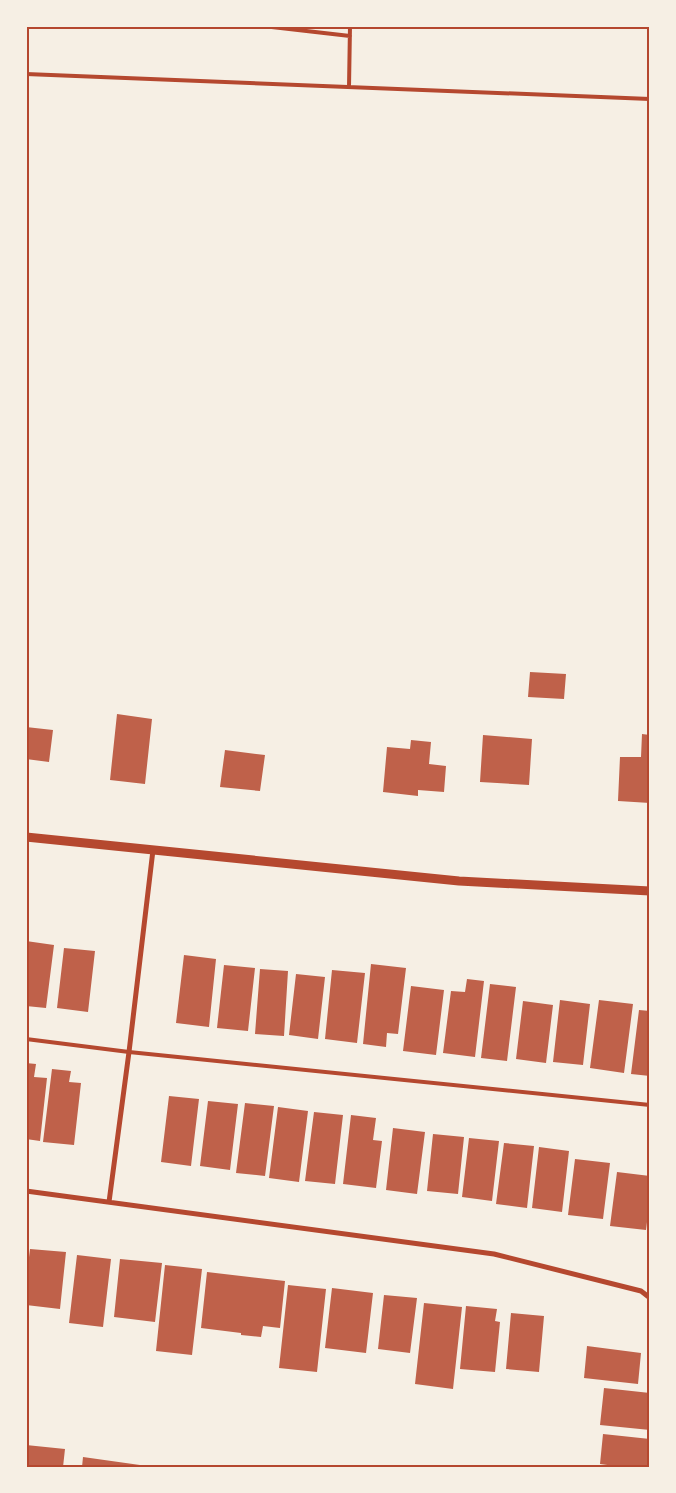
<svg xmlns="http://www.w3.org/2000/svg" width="676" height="1493" font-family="'Noto Sans',sans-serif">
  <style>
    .building { fill: #bf614a }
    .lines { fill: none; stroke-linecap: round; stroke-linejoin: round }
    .service { stroke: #b5482f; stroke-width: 4 }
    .minor { stroke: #b5482f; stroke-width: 5 }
    .tertiary { stroke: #b5482f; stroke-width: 9 }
    .neatline { fill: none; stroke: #b5482f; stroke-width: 2 }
  </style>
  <rect width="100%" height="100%" fill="#f6efe4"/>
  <!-- building -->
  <path class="building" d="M 530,672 L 566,674 L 564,699 L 528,697 Z
    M 117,714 L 152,719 L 145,784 L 110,780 Z
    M 26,727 L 53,730 L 49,762 L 26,759 Z
    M 642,734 L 650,735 L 650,803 L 618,801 L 620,757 L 641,757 Z
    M 483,735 L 532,739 L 529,785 L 480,782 Z
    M 411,740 L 431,742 L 429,764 L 446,766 L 444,792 L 418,790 L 418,796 L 383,792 L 387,747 L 410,749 Z
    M 225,750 L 265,755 L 260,791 L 220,787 Z
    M 26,941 L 54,945 L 46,1008 L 26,1006 Z
    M 64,948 L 95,951 L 88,1012 L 57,1008 Z
    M 184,955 L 216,959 L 209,1027 L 176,1023 Z
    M 371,964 L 406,968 L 398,1034 L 387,1033 L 386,1047 L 363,1044 Z
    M 224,965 L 255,968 L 248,1031 L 217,1028 Z
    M 260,969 L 288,971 L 284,1036 L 255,1034 Z
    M 332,970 L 365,973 L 357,1043 L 325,1039 Z
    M 296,974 L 325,977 L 318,1039 L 289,1035 Z
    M 467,979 L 484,981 L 475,1057 L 443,1053 L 451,991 L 465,992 Z
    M 490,984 L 516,987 L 507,1061 L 481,1058 Z
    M 411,986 L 444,990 L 436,1055 L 403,1051 Z
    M 560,1000 L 590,1004 L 583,1065 L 553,1062 Z
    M 599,1000 L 633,1004 L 624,1073 L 590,1068 Z
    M 523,1001 L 553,1005 L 546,1063 L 516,1059 Z
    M 639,1010 L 650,1011 L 650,1076 L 631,1074 Z
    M 26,1063 L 36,1064 L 34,1077 L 47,1078 L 40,1141 L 26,1139 Z
    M 52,1069 L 71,1071 L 69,1082 L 81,1083 L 74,1145 L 43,1142 Z
    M 169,1096 L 199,1099 L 191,1166 L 161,1162 Z
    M 208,1101 L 238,1104 L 230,1170 L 200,1166 Z
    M 245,1103 L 274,1106 L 265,1176 L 236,1173 Z
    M 278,1107 L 308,1111 L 299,1182 L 269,1178 Z
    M 314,1112 L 343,1115 L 335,1184 L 305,1181 Z
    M 351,1115 L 376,1118 L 373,1140 L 382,1141 L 376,1188 L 343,1184 Z
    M 393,1128 L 425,1132 L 417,1194 L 386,1190 Z
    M 433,1134 L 464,1137 L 458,1194 L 427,1191 Z
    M 469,1138 L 499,1141 L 492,1201 L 462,1197 Z
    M 504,1143 L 534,1146 L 527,1208 L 496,1204 Z
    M 539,1147 L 569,1151 L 562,1212 L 532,1208 Z
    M 575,1159 L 610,1163 L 603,1219 L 568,1215 Z
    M 617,1172 L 650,1176 L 650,1198 L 646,1230 L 610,1226 Z
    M 30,1249 L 66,1252 L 60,1309 L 26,1305 L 26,1282 Z
    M 77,1255 L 111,1259 L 103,1327 L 69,1323 Z
    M 120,1259 L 162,1263 L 155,1322 L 114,1317 Z
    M 165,1265 L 202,1269 L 192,1355 L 156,1351 Z
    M 207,1272 L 285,1281 L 280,1328 L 263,1326 L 261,1337 L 241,1335 L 241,1333 L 201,1328 Z
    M 288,1285 L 326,1289 L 317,1372 L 279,1368 Z
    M 332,1288 L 373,1293 L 366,1353 L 325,1348 Z
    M 384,1295 L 417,1298 L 410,1353 L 378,1349 Z
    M 424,1303 L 462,1307 L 453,1389 L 415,1384 Z
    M 466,1306 L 497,1309 L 495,1321 L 500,1322 L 495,1372 L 460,1369 Z
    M 511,1313 L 544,1316 L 539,1372 L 506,1369 Z
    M 587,1346 L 641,1353 L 638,1384 L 584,1378 Z
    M 604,1388 L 650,1393 L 650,1430 L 600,1425 Z
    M 603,1434 L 650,1439 L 650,1467 L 622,1467 L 600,1464 Z
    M 26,1445 L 65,1449 L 63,1467 L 26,1467 Z
    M 83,1457 L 147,1466 L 147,1467 L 82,1467 Z"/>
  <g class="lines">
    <!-- service -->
    <path class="service" d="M 263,26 L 350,36
      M 26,74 L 650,99
      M 349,87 L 350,26
      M 26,1039 L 129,1052 L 650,1105"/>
    <!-- minor -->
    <path class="minor" d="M 26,1191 L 494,1254 L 641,1291 L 650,1298
      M 109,1202 L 129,1052 L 153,850"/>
    <!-- tertiary -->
    <path class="tertiary" d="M 26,837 L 459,881 L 650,891"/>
  </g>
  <!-- border -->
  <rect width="676" height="1493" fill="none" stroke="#f6efe4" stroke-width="55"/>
  <rect x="28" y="28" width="620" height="1438" class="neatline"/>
</svg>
